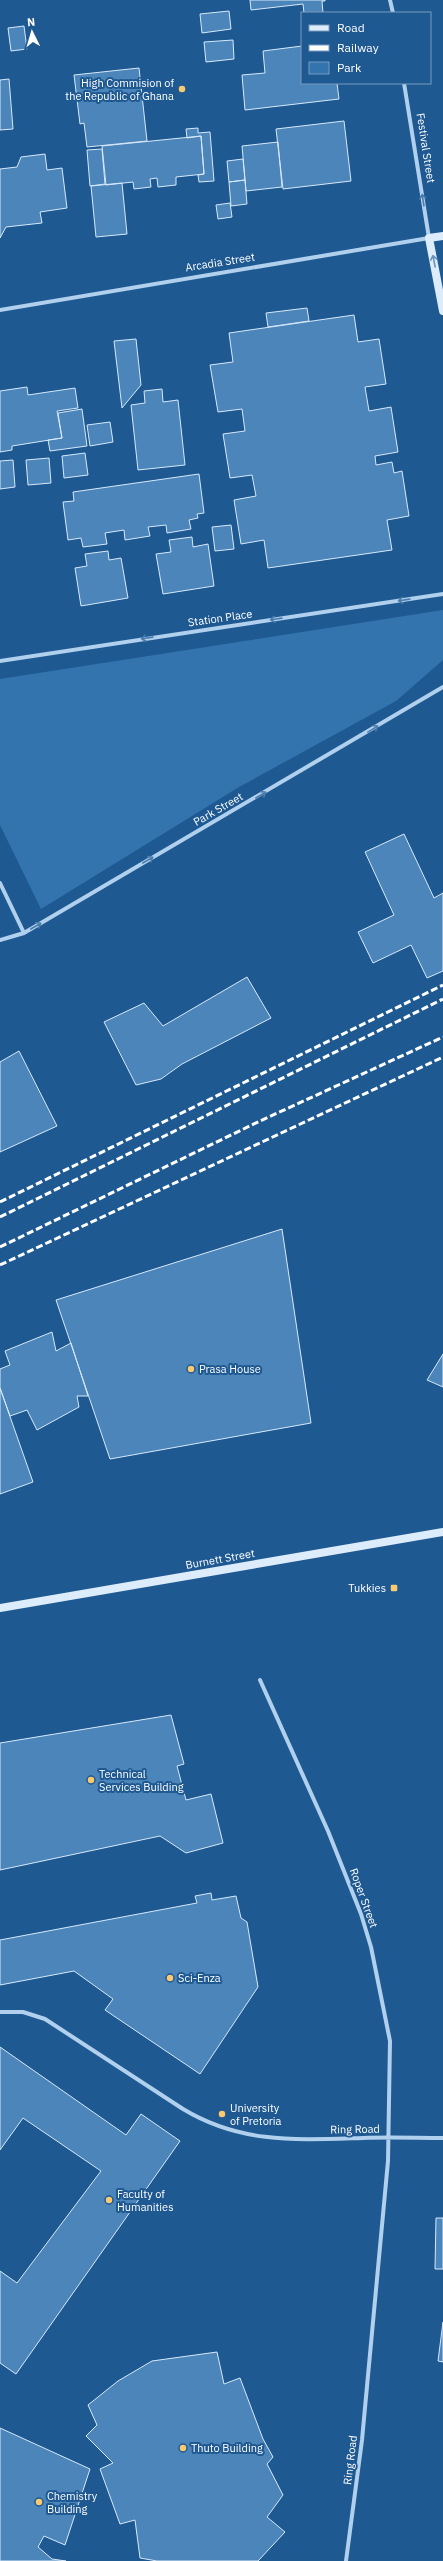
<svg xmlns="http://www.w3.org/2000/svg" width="443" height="2561" font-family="'IBM Plex Sans',sans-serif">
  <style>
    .green { fill: #3374af }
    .building { fill: #4c85ba; stroke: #d6e9fa }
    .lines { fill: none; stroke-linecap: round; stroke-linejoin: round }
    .street { stroke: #b0d0ed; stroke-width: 4 }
    .secondary { stroke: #ddecfa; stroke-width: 8 }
    .rail { stroke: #fff; stroke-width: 3; stroke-dasharray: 7 3; stroke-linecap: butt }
    .oneway { stroke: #4a7dad }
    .oneway2 { stroke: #6b94bc }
    .poi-dot { fill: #fbc970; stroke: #1f5992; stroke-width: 1.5 }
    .labels { text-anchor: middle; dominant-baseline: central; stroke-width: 4; stroke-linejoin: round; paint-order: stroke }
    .poi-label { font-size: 11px; fill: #fff; stroke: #1f5992; text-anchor: start }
    .street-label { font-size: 11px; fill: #fff; stroke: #1f5992 }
  </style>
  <rect width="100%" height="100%" fill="#1f5992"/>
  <!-- green -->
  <path class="green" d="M 443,610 L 443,660 L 396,701 L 239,787 L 41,909 L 0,825 L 0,679 Z"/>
  <!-- building -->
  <path class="building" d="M 250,0 L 325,0 L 325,1 L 322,1 L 323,13 L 304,13 L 303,4 L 251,10 Z
    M 229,11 L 231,29 L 202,33 L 200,14 Z
    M 24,26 L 27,49 L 11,51 L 8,28 Z
    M 233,40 L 234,59 L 206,62 L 204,42 Z
    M 302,46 L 302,83 L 337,83 L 339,99 L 245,110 L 242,75 L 265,73 L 263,51 Z
    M 139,68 L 147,141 L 87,147 L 84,123 L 80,124 L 74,75 Z
    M 9,79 L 13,129 L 0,130 L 0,80 Z
    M 344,121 L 351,181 L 283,189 L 276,129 Z
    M 198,128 L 198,133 L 210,132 L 214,181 L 199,182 L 198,175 L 204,174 L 201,136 L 187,138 L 186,129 Z
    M 201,136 L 204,174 L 176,177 L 176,185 L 158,187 L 157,178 L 150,179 L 151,187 L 134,189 L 133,182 L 106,185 L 102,146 Z
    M 278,142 L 282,187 L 246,191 L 242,146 Z
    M 102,149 L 105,184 L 90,186 L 87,150 Z
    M 45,154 L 47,170 L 62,168 L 67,208 L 40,212 L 42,223 L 6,227 L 0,238 L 0,169 L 17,167 L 21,157 Z
    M 243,159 L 245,180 L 229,182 L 227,161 Z
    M 245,180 L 247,204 L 231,206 L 229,182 Z
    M 122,183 L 127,234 L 96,237 L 91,186 Z
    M 230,203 L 232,217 L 218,219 L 216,205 Z
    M 307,308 L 309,321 L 268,327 L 266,313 Z
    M 354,315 L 358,342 L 379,339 L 386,384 L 365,387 L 369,411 L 391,407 L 398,452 L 375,456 L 376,465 L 392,462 L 394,473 L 402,471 L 409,516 L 387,520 L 392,550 L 268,568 L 264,540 L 241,544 L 234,500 L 256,496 L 252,475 L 230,478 L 223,434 L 245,431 L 242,409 L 218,412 L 210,365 L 233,362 L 229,333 Z
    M 136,339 L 141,385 L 122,408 L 114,341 Z
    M 27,387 L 28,395 L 75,388 L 78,408 L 57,411 L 62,438 L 12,446 L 12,450 L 0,452 L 0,391 Z
    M 162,389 L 163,402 L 178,400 L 185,465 L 138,470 L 131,405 L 145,403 L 144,391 Z
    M 82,409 L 87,446 L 50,451 L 48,440 L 62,438 L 58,413 Z
    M 110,422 L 113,442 L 90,446 L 87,425 Z
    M 85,453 L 88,475 L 64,478 L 62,456 Z
    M 49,458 L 51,483 L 28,485 L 26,460 Z
    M 13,460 L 15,487 L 0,489 L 0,461 Z
    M 199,474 L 204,513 L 197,514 L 198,518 L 189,520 L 191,529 L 167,533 L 166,525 L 148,527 L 150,536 L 125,540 L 124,530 L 105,533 L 107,544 L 83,547 L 81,538 L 68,540 L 63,502 L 74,501 L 73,492 Z
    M 231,525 L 234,549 L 215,551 L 212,527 Z
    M 192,537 L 193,547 L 208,544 L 214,586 L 163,594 L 156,554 L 171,552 L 169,540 Z
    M 108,551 L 109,560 L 121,558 L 128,598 L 81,606 L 75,568 L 87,566 L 85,554 Z
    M 404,834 L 434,898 L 443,893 L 443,971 L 427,978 L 411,945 L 373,963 L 358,932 L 394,915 L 365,852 Z
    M 247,977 L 271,1018 L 182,1064 L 161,1079 L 136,1085 L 104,1022 L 144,1003 L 163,1026 Z
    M 19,1051 L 57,1126 L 0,1152 L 0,1062 Z
    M 282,1229 L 311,1423 L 110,1459 L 56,1300 Z
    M 52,1332 L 56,1351 L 71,1343 L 88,1396 L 77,1396 L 79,1407 L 37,1430 L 27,1410 L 10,1416 L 0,1388 L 0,1369 L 10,1365 L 5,1351 Z
    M 443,1354 L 443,1387 L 427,1380 Z
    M 0,1388 L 33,1482 L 0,1494 Z
    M 171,1715 L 184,1764 L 177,1766 L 186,1800 L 211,1794 L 223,1843 L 186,1853 L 160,1836 L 0,1870 L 0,1743 Z
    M 211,1893 L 212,1900 L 236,1896 L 241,1918 L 247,1922 L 258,1987 L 200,2074 L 105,2010 L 113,1999 L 74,1971 L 0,1985 L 0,1940 L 197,1903 L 195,1896 Z
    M 0,2047 L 126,2135 L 141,2114 L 180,2141 L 16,2374 L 0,2363 L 0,2271 L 17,2283 L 101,2171 L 23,2118 L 0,2150 Z
    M 436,2218 L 443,2218 L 443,2269 L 435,2269 Z
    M 443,2322 L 443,2362 L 438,2361 Z
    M 217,2352 L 224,2384 L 240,2378 L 263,2439 L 273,2457 L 267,2464 L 283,2495 L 267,2517 L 285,2532 L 258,2561 L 157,2561 L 140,2558 L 135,2520 L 120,2524 L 100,2469 L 113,2463 L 86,2436 L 97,2425 L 88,2405 L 118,2381 L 152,2361 Z
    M 0,2428 L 90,2469 L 65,2545 L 44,2536 L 38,2547 L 52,2559 L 66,2561 L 0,2561 Z"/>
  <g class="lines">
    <!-- street -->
    <path class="street" d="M 390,0 L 393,13
      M 0,310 L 429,238 L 404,83
      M 0,661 L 443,594
      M 0,883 L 24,933
      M 0,940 L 24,933 L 443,687
      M 260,1680 L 328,1831 L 361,1914 L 371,1947 L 390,2041 L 388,2161 L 362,2440 L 346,2561
      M 0,2012 L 23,2012 L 45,2019 L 183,2109 C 241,2144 297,2140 363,2138 C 390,2137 416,2138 443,2138"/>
    <!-- secondary -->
    <path class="secondary" d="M 443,236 L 429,238 L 443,311
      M 0,1608 L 443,1532"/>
    <!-- rail -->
    <path class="rail" d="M 0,1202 L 443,985
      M 0,1217 L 443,999
      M 0,1247 L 260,1121 L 443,1037
      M 0,1265 L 443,1057"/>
  </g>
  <!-- one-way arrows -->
  <defs><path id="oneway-shaft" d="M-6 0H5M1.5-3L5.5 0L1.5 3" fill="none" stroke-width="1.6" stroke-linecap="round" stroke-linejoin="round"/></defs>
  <g class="oneway">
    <use href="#oneway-shaft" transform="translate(423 200) rotate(-99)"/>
    <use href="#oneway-shaft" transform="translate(404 600) rotate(172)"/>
    <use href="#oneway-shaft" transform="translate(276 619) rotate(172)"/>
    <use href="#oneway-shaft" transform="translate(147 638) rotate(172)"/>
    <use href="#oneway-shaft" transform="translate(373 729) rotate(-31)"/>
    <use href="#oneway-shaft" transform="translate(261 795) rotate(-30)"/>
    <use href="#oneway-shaft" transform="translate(148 860) rotate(-30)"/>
    <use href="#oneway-shaft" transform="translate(36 926) rotate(-30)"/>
  </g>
  <use class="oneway2" href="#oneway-shaft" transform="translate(434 261) rotate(-101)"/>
  <!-- markers -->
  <g class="poi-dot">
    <circle cx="182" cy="89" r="4"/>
    <circle cx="191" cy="1369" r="4"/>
    <rect x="390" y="1584" width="8" height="8" rx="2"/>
    <circle cx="91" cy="1780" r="4"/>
    <circle cx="170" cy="1978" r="4"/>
    <circle cx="222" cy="2114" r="4"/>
    <circle cx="109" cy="2200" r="4"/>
    <circle cx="183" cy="2448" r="4"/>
    <circle cx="39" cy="2502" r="4"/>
  </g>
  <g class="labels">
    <!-- poi labels -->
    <g class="poi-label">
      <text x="174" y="83" text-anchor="end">High Commision of<tspan x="174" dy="13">the Republic of Ghana</tspan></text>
      <text x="199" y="1369">Prasa House</text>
      <text x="386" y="1588" text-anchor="end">Tukkies</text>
      <text x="99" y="1774">Technical<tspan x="99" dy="13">Services Building</tspan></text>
      <text x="178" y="1978">Sci-Enza</text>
      <text x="230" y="2108">University<tspan x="230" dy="13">of Pretoria</tspan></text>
      <text x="117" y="2194">Faculty of<tspan x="117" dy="13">Humanities</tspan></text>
      <text x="191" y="2448">Thuto Building</text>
      <text x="47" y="2496">Chemistry<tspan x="47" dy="13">Building</tspan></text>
    </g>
    <!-- street labels -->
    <g class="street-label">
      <text transform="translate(426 148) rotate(81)">Festival Street</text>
      <text transform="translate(220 262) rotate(-9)">Arcadia Street</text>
      <text transform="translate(220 618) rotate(-8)">Station Place</text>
      <text transform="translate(218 809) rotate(-30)">Park Street</text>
      <text transform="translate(220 1559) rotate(-10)">Burnett Street</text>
      <text transform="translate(364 1898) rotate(70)">Roper Street</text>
      <text transform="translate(355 2129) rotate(-1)">Ring Road</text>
      <text transform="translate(350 2460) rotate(-83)">Ring Road</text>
    </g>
  </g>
  <!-- legend -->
  <rect x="301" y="12" width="130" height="72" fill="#1f5992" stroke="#799bbe"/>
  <rect x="309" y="25" width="20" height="6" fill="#ddecfa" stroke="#799bbe"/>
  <text x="337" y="32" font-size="12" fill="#ffffff">Road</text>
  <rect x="309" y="45" width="20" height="6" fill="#ffffff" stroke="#799bbe"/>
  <text x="337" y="52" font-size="12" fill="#ffffff">Railway</text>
  <rect x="309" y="62" width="20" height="12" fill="#3374af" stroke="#799bbe"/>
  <text x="337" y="72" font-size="12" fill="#ffffff">Park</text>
  <!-- north arrow -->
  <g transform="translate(32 32) rotate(355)" stroke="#1f5992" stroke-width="3" paint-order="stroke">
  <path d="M0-3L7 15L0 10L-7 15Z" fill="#ffffff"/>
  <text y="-6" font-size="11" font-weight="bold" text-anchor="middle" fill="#ffffff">N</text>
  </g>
</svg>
